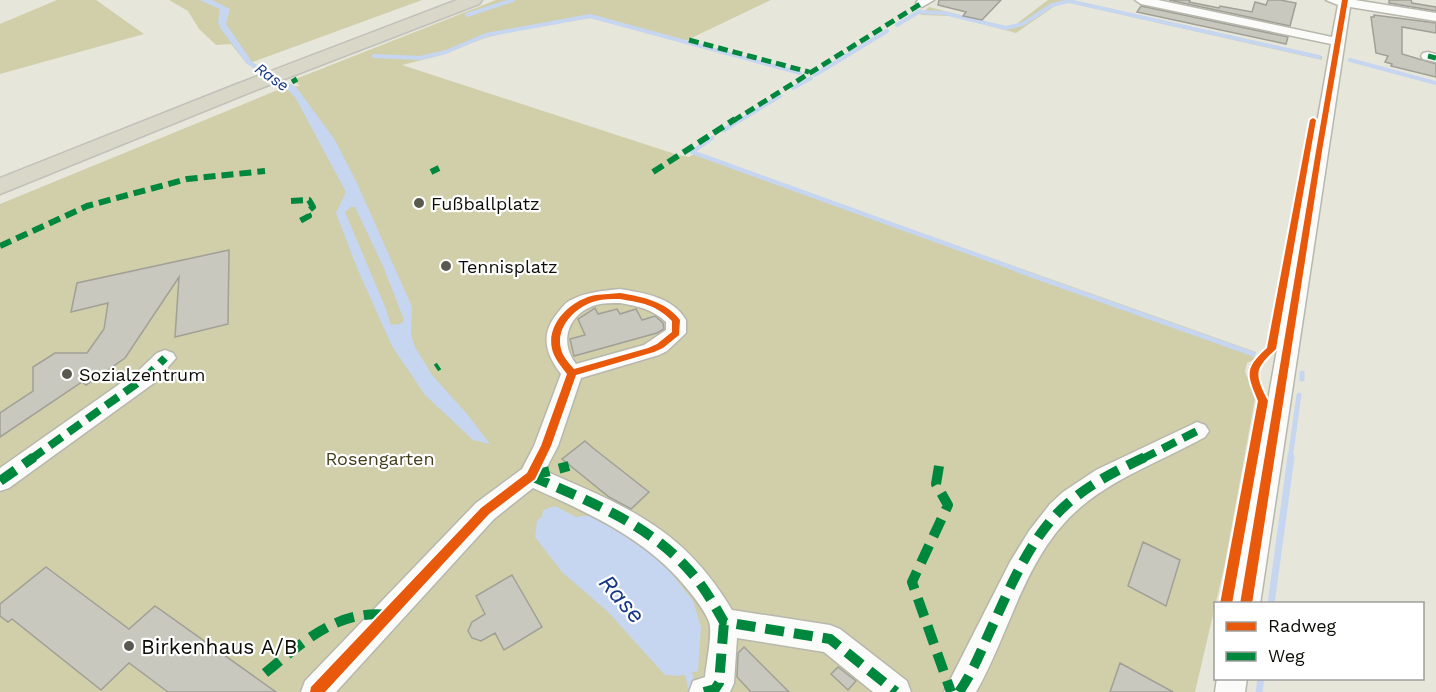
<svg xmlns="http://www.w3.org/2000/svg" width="1436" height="692" font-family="'Work Sans',sans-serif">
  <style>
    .green { fill: #d0cfa9 }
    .water { fill: #c6d5f0; fill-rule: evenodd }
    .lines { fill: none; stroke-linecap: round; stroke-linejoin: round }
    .stream-far3 { stroke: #c6d5f0; stroke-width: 4 }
    .stream-far2 { stroke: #c6d5f0; stroke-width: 4.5 }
    .stream-far1 { stroke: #c6d5f0; stroke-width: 5 }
    .stream { stroke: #c6d5f0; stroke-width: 7 }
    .building { fill: #c8c8be; stroke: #a1a097; stroke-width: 1.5 }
    .minor-casing { stroke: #b7b7ad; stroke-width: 3 }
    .highway-casing { stroke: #c1c1bb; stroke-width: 3 }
    .minor { fill: #fbfbf9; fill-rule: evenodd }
    .highway { fill: #d8d7c8; fill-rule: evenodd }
    .quiet-far3 { stroke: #00873e; stroke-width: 5; stroke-dasharray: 10 5; stroke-linecap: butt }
    .quiet-far2 { stroke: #00873e; stroke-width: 6; stroke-dasharray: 12 6; stroke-linecap: butt }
    .quiet-far1 { stroke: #00873e; stroke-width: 8; stroke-dasharray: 15 8; stroke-linecap: butt }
    .quiet { stroke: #00873e; stroke-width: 10; stroke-dasharray: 19 10; stroke-linecap: butt }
    .cycleway-casing { stroke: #fff; stroke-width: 4 }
    .cycleway { fill: #e8590c; fill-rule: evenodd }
    .poi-dot { fill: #595950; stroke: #fff; stroke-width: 2 }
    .labels { text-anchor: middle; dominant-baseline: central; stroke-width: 4.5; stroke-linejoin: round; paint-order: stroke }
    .far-water-label { font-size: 16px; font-style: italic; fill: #163786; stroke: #fff }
    .poi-label { font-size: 18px; fill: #0d0d06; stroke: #fff; text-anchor: start }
    .park-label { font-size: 18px; fill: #413f1b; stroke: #fff }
    .near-poi-label { font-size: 21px; fill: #0d0d06; stroke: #fff; text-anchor: start }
    .near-water-label { font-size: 24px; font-style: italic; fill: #163786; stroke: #fff }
  </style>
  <rect width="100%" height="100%" fill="#e7e6da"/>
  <!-- green -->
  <path class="green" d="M 57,0 L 96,0 L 144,34 L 0,74 L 0,24 Z
    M 169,0 L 422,0 L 247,64 L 231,44 L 216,45 L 199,29 L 188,11 Z
    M 496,0 L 771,0 L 683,42 L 591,18 L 516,30 L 485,38 L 438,56 L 402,65 L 678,155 L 689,157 L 695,153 L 1256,352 L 1253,360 L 1247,363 L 1245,371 L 1255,399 L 1224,568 L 1195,692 L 0,692 L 0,204 L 285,87 L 300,86 L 293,80 Z
    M 1048,0 L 1071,0 L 1322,56 L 1322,60 L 1062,1 L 1016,33 L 952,16 L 920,15 L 929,7 L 1011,28 Z"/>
  <!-- water -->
  <path class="water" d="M 199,0 L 212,0 L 230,9 L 226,24 L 252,62 L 296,87 L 335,140 L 357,183 L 412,307 L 411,335 L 415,347 L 432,375 L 467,414 L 490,444 L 473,440 L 425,395 L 392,346 L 357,268 L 336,213 L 346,192 L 295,97 L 285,87 L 247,64 L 221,29 L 218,23 L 220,9 ZM 351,207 L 355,207 L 383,266 L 404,320 L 401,324 L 391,325 L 386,309 L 345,212 Z
    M 555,506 L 576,517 L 593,515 L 631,534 L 656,554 L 693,601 L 701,627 L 698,671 L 678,676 L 665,675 L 609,613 L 562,572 L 535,537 L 537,520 L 542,517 L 543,510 Z"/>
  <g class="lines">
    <!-- stream-far3 -->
    <path class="stream-far3" d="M 917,12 L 944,13 L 1006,28 L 1023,24 L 1052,5 L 1069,1 L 1319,57
      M 467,15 L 513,0
      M 897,25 L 920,11
      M 374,56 L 420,58 L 446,52 L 486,35 L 590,16 L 800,73
      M 1350,60 L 1436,83
      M 815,75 L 887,31
      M 793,88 L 811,78
      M 739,121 L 780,96"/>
    <!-- stream-far2 -->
    <path class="stream-far2" d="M 724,130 L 741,119
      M 712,138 L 692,152 L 1021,271"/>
    <!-- stream-far1 -->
    <path class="stream-far1" d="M 1017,270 L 1253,354
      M 1302,373 L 1302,379
      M 1290,459 L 1299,395"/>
    <!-- stream -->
    <path class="stream" d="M 1271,604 L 1291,457
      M 683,669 L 689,675 L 692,692
      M 1259,692 L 1261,678"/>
  </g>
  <!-- building -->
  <path class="building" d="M 939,0 L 1001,0 L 982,20 L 963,16 L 966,12 L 938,5 Z
    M 1169,0 L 1190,0 L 1189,2 L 1219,8 L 1220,6 L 1252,12 L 1255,2 L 1266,5 L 1268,0 L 1280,0 L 1296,3 L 1290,26 Z
    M 1389,0 L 1411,0 L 1412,3 L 1436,7 L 1436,11 L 1389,3 Z
    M 1141,6 L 1288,37 L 1286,44 L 1137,12 Z
    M 1374,15 L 1436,23 L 1436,33 L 1402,27 L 1402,54 L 1436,64 L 1436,77 L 1391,66 L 1392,64 L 1385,62 L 1388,56 L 1376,53 L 1371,17 L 1374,17 Z
    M 229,250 L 228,324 L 175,337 L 179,277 L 125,358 L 86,385 L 82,382 L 0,437 L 0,413 L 33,391 L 33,367 L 55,353 L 87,353 L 104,329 L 108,303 L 71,312 L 77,283 Z
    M 595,308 L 598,314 L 617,309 L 620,314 L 636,309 L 642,320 L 655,316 L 663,323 L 664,329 L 657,333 L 574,356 L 570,339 L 585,335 L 578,319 Z
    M 585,441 L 593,448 L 649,492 L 631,509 L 609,497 L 562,459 Z
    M 1143,542 L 1180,560 L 1166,606 L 1128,586 Z
    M 46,567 L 129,629 L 155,606 L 276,692 L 168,692 L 129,663 L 101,690 L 12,619 L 8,622 L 0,616 L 0,604 Z
    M 512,575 L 542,627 L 504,650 L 495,633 L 481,641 L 472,638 L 468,631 L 472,622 L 485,614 L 476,596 Z
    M 744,647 L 789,692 L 751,692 L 737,677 L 738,653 Z
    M 1120,663 L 1173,692 L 1110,692 Z
    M 838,667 L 856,681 L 848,690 L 831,674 Z"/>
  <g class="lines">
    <defs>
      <path id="minor" d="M 918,0 L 934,0 L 922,7 L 916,3 Z
        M 1135,0 L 1158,0 L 1332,37 L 1338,5 L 1326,0 L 1355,0 L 1436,13 L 1436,21 L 1350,7 L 1260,604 L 1232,604 L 1331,44 L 1141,4 Z
        M 1428,52 L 1436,54 L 1436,62 L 1423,59 L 1421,56 L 1423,53 Z
        M 620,289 C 644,293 673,297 686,320 L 686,333 L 667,351 L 659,355 L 581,378 L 558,446 L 545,471 C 628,507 684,529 732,610 L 830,625 L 840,629 L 907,681 L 911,692 L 873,692 L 824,652 L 737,638 L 734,683 L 730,692 L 689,692 L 693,681 L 705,677 C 706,664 713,633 709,622 C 705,611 696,600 689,591 C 649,540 591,514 533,488 L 494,519 L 336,692 L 301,692 L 305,681 L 476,503 L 522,469 L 534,446 L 561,374 C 546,355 540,335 556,315 C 560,310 564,304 569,301 C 585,292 602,291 620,289 ZM 620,303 C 638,306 652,309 666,322 L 666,330 L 644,345 L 576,364 C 558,341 569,313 596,305 C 603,303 612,303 620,303 Z
        M 165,350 L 173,353 L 176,358 L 154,383 L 9,488 L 0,491 L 0,468 L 138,371 L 157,353 Z
        M 1197,422 L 1205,425 L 1209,431 L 1205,437 C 1164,460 1118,476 1082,506 C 1025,553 1011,631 976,692 L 944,692 L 1010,562 L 1029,531 L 1050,504 L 1063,492 L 1096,470 Z
        M 1217,678 L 1247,678 L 1245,692 L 1215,692 Z"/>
      <path id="highway" d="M 457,0 L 482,0 L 479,4 L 251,92 L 0,194 L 0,178 L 237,84 Z"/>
    </defs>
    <!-- minor casing -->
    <use href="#minor" class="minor-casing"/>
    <!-- highway casing -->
    <use href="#highway" class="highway-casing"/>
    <!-- minor -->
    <use href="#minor" class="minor"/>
    <!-- highway -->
    <use href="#highway" class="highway"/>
    <!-- quiet-far3 -->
    <path class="quiet-far3" d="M 689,40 L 809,72
      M 1428,56 L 1436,58
      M 292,82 L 297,79
      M 733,121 L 922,3"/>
    <!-- quiet-far2 -->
    <path class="quiet-far2" d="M 431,172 L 439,168
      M 653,172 L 735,119
      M 291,201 L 309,200 L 313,207 L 307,212 L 309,216 L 300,221
      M 0,246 L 87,206 L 187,179 L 265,171"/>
    <!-- quiet-far1 -->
    <path class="quiet-far1" d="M 436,368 L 439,366
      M 31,459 L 146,377 L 165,358
      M 1142,459 L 1197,431"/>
    <!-- quiet -->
    <path class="quiet" d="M 939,466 L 936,484 L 948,505 L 912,582 L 951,692
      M 531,476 C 586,500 647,523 688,569 C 703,585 713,603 724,622 L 830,639 L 896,692
      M 531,476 L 569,466
      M 0,481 L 34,457
      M 265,673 C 302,643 337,609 388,615
      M 704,692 L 715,689 L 719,683 L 724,622
      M 959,692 C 975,669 984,643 996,618 C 1015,576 1036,528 1073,499 C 1095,481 1120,469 1145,457"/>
    <defs>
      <path id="cycleway" d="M 1342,0 L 1348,0 L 1322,151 L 1252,604 L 1240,604 L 1316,151 Z
        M 1313,118 L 1316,120 L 1276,349 C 1271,354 1266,358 1262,364 C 1253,375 1263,390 1268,401 L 1232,604 L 1220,604 L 1258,401 C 1247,374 1244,369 1267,348 L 1310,120 Z
        M 620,293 C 643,297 665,301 680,320 L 679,335 L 663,348 L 654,352 L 576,375 L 551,446 L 535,479 L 489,514 L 325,692 L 310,692 L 311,687 L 481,508 L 527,473 L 541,446 L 567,374 C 561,366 554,358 552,349 C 546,323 572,299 596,295 C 604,294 612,294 620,293 ZM 620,299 C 642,303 655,304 672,321 L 672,332 L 657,344 L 648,348 L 574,369 C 569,363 563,357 561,349 C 555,327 576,306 596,301 C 603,299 612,299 620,299 Z"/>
    </defs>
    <!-- cycleway casing -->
    <use href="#cycleway" class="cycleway-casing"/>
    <!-- cycleway -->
    <use href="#cycleway" class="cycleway"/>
  </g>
  <!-- markers -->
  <g class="poi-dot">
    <circle cx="419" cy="203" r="6"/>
    <circle cx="446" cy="266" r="6"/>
    <circle cx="67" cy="374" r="6"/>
    <circle cx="129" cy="646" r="6"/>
  </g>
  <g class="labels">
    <!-- far-water labels -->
    <g class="far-water-label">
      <text transform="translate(272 77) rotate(35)">Rase</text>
    </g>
    <!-- poi labels -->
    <g class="poi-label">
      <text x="431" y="203">Fußballplatz</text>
      <text x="458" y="266">Tennisplatz</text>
      <text x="79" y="374">Sozialzentrum</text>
    </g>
    <!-- park labels -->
    <g class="park-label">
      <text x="380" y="458">Rosengarten</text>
    </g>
    <!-- near-poi labels -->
    <g class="near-poi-label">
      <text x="141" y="646">Birkenhaus A/B</text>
    </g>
    <!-- near-water labels -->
    <g class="near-water-label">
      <text transform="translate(622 599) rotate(49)">Rase</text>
    </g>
  </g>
  <!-- legend -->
  <rect x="1214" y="602" width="210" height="78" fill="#ffffff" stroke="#9e9e9b" stroke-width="1.5"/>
  <rect x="1226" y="622" width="30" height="9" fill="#e8590c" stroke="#9e9e9b" stroke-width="1.5"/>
  <text x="1268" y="632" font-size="18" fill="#0d0d06">Radweg</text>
  <rect x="1226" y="652" width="30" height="9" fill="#00873e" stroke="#9e9e9b" stroke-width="1.5"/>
  <text x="1268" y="662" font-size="18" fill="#0d0d06">Weg</text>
</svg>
